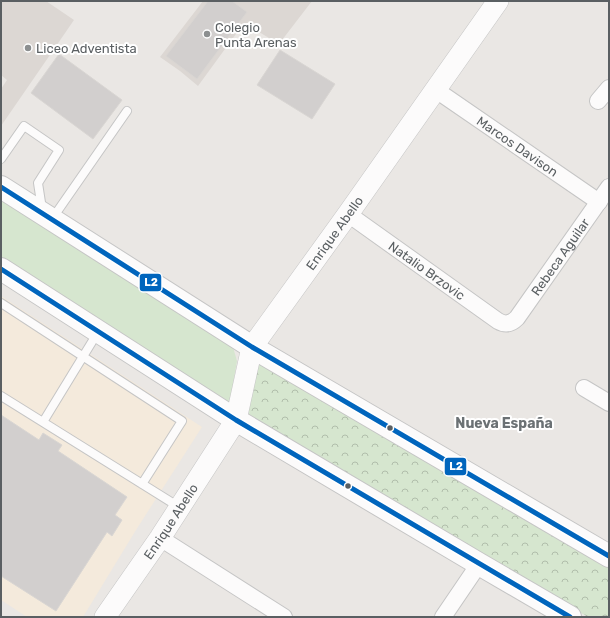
<svg xmlns="http://www.w3.org/2000/svg" width="610" height="618" font-family="Rubik,sans-serif">
  <style>
    .commercial { fill: #f4eadc }
    .education { fill: #dcd7d3 }
    .green { fill: #d6e6cf }
    .forest { fill: url(#forest-crowns) }
    .building { fill: #d2cfce; stroke: #d9d6d3 }
    .lines { fill: none; stroke-linecap: round; stroke-linejoin: round }
    .service-casing { stroke: #c5c5c5; stroke-width: 10 }
    .minor-casing { stroke: #c5c5c5; stroke-width: 18 }
    .tertiary-casing { stroke: #c5c5c5; stroke-width: 22 }
    .secondary-casing { stroke: #c5c5c5; stroke-width: 24 }
    .service { stroke: #fcfbfb; stroke-width: 8 }
    .minor { stroke: #fcfbfb; stroke-width: 16 }
    .tertiary { stroke: #fcfbfb; stroke-width: 21 }
    .secondary { stroke: #fcfbfb; stroke-width: 22 }
    .bus-1-casing { stroke: #fff; stroke-width: 8 }
    .bus-1 { stroke: #0065bd; stroke-width: 5 }
    .poi-dot { fill: #8c8f90; stroke: #fff; stroke-width: 1.5 }
    .bus-dot { fill: #5a5f62; stroke: #fff; stroke-width: 1.5 }
    .labels { text-anchor: middle; dominant-baseline: central; stroke-width: 4; stroke-linejoin: round; paint-order: stroke }
    .poi-label { font-size: 13px; fill: #5a5f62; stroke: #fff; text-anchor: start }
    .street-label { font-size: 13px; fill: #5a5f62; stroke: #fff }
    .neighbourhood-label { font-size: 14px; font-weight: bold; fill: #6b7174; stroke: #fff }
    .line-badge { stroke: #fff; stroke-width: 1.5 }
    .badge-label { font-size: 11px; text-anchor: middle; font-weight: bold; fill: #fff }
  </style>
  <defs>
    <pattern id="forest-crowns" width="20" height="18" patternUnits="userSpaceOnUse"><rect width="20" height="18" fill="#d6e6cf"/><path d="M2 6a3 3 0 1 1 6 0M12 15a3 3 0 1 1 6 0" fill="none" stroke="#b1beab"/></pattern>
  </defs>
  <rect width="100%" height="100%" fill="#eae7e4"/>
  <!-- commercial -->
  <path class="commercial" d="M 1,296 L 202,427 L 136,530 L 83,617 L 27,617 L 1,600 Z"/>
  <!-- education -->
  <path class="education" d="M 1,1 L 46,1 L 74,20 L 1,126 L 1,89 L 7,80 L 1,75 Z
    M 203,1 L 312,1 L 279,44 L 244,23 L 198,86 L 180,71 L 160,57 Z"/>
  <!-- green -->
  <path class="green" d="M 1,197 L 233,347 L 237,361 L 230,402 L 223,405 L 1,262 Z"/>
  <!-- forest -->
  <path class="forest" d="M 257,363 L 609,567 L 609,617 L 588,617 L 244,417 Z"/>
  <!-- building -->
  <path class="building" d="M 208,1 L 232,1 L 247,12 L 197,79 L 166,56 Z
    M 280,50 L 335,84 L 312,119 L 257,85 Z
    M 59,54 L 122,100 L 93,139 L 31,93 Z
    M 1,415 L 39,440 L 43,433 L 62,445 L 58,451 L 127,497 L 115,515 L 122,520 L 112,536 L 107,532 L 56,611 L 1,576 Z"/>
  <g class="lines">
    <defs>
      <path id="service" d="M 1,159 L 24,126 L 59,150 L 38,183 L 42,209
        M 52,219 L 127,111
        M 1,303 L 182,421 L 142,484
        M 1,396 L 179,507
        M 43,422 L 98,332"/>
      <g id="minor">
        <path id="s1" d="M 436,90 L 599,202"/>
        <path d="M 598,101 L 609,88"/>
        <path id="s2" d="M 348,214 L 498,321 C 505,325 511,324 517,318 L 609,187"/>
        <path d="M 584,388 L 609,403"/>
        <path d="M 160,538 L 284,617"/>
        <path d="M 443,617 L 479,564"/>
      </g>
      <g id="tertiary">
        <path id="s3" d="M 105,617 L 160,538 L 236,420 L 252,347 L 348,214 L 498,1"/>
      </g>
      <path id="secondary" d="M 1,187 L 252,347 L 609,556
        M 1,269 L 236,420 L 479,564 L 570,617"/>
    </defs>
    <!-- service casing -->
    <use href="#service" class="service-casing"/>
    <!-- minor casing -->
    <use href="#minor" class="minor-casing"/>
    <!-- tertiary casing -->
    <use href="#tertiary" class="tertiary-casing"/>
    <!-- secondary casing -->
    <use href="#secondary" class="secondary-casing"/>
    <!-- service -->
    <use href="#service" class="service"/>
    <!-- minor -->
    <use href="#minor" class="minor"/>
    <!-- tertiary -->
    <use href="#tertiary" class="tertiary"/>
    <!-- secondary -->
    <use href="#secondary" class="secondary"/>
    <defs>
      <path id="bus-1" d="M 1,187 L 252,347 L 609,556
        M 1,269 L 236,420 L 570,617"/>
    </defs>
    <!-- bus-1 casing -->
    <use href="#bus-1" class="bus-1-casing"/>
    <!-- bus-1 -->
    <use href="#bus-1" class="bus-1"/>
  </g>
  <!-- markers -->
  <g class="poi-dot">
    <circle cx="207" cy="34" r="4"/>
    <circle cx="28" cy="48" r="4"/>
  </g>
  <g class="bus-dot">
    <circle cx="390" cy="428" r="3.5"/>
    <circle cx="348" cy="486" r="3.5"/>
  </g>
  <g class="labels">
    <!-- poi labels -->
    <g class="poi-label">
      <text x="215" y="27">Colegio<tspan x="215" dy="15">Punta Arenas</tspan></text>
      <text x="36" y="48">Liceo Adventista</text>
    </g>
    <!-- street labels -->
    <g class="street-label">
      <text stroke="none"><textPath href="#s1" startOffset="99">Marcos Davison</textPath></text>
      <text stroke="none"><textPath href="#s3" startOffset="452">Enrique Abello</textPath></text>
      <text stroke="none"><textPath href="#s2" startOffset="280">Rebeca Aguilar</textPath></text>
      <text stroke="none"><textPath href="#s2" startOffset="97">Natalio Brzovic</textPath></text>
      <text stroke="none"><textPath href="#s3" startOffset="116">Enrique Abello</textPath></text>
    </g>
    <!-- neighbourhood labels -->
    <g class="neighbourhood-label">
      <text x="504" y="423">Nueva España</text>
    </g>
  </g>
  <g class="line-badge">
    <rect x="139" y="273" width="23" height="19" rx="4" fill="#0065bd"/>
    <rect x="444" y="457" width="23" height="19" rx="4" fill="#0065bd"/>
  </g>
  <g class="badge-label">
    <text x="151" y="286">L2</text>
    <text x="456" y="470">L2</text>
  </g>
  <!-- border -->
  <rect width="610" height="618" fill="none" stroke="#5a5f62" stroke-width="4"/>
</svg>
